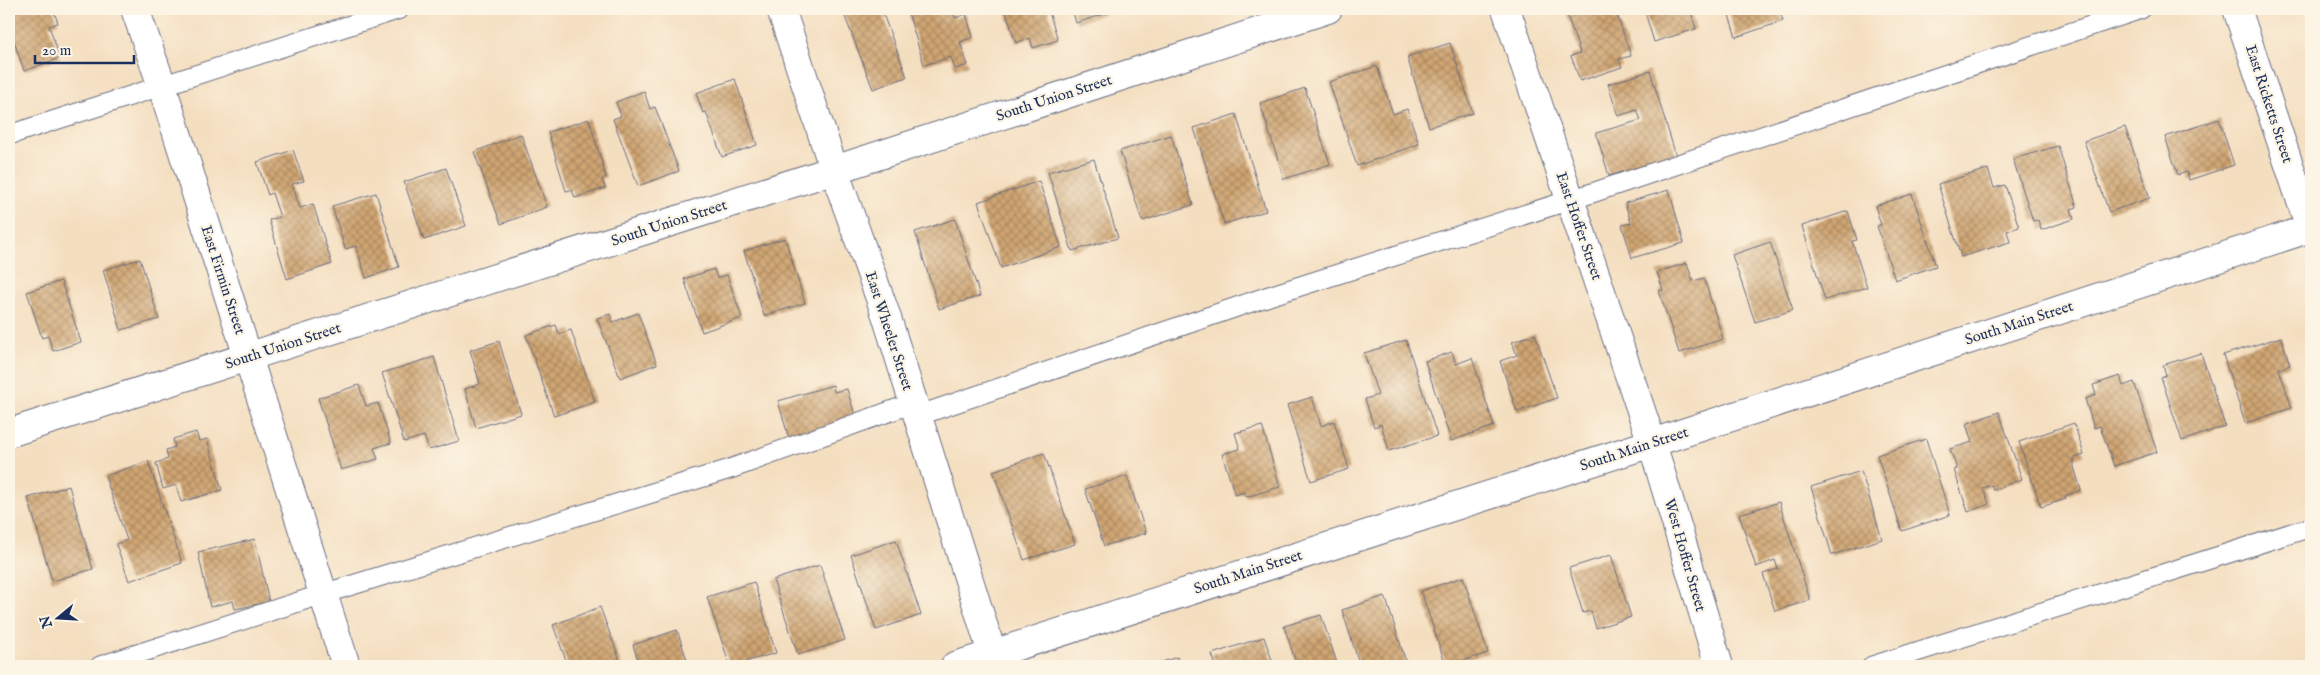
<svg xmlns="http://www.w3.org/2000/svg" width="2320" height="675" font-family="'IM FELL English',serif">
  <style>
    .building { fill: url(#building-cross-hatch) }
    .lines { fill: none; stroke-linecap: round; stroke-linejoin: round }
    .lane-casing { stroke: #676c80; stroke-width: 21 }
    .street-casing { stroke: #676c80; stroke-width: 30 }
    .lane { stroke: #fff; stroke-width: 19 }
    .street { stroke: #fff; stroke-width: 28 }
    .labels { text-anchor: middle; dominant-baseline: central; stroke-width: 4.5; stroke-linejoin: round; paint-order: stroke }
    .street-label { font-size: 15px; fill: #1b2f5e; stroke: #fcf5e5 }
  </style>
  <defs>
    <pattern id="building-cross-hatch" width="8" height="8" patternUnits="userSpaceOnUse" patternTransform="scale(1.25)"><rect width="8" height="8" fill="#d0a572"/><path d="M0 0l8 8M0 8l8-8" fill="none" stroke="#a88761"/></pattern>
  </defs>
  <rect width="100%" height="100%" fill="#fcf5e5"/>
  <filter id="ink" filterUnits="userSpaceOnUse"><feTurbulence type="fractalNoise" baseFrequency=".02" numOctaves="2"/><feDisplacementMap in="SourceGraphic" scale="10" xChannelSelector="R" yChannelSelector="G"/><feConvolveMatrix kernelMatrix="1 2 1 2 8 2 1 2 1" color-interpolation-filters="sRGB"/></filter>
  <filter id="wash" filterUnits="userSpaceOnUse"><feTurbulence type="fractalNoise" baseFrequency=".0096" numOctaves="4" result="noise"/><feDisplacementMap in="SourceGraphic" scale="20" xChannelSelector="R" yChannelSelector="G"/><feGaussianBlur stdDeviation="1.12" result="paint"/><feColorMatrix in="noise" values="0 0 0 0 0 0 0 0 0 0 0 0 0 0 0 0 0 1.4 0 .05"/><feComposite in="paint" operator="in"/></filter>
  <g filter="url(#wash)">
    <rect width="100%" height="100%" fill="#f4dec0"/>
    <g id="blocks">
      <!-- building -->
      <path class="building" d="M 9,9 L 53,9 L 58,23 L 49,26 L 60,58 L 24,71 L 9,26 Z
        M 842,9 L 881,9 L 907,77 L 873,89 Z
        M 907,9 L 952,9 L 955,18 L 966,14 L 973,37 L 960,42 L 968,65 L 955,69 L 951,57 L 924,65 Z
        M 1005,9 L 1048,9 L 1058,40 L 1033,48 L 1030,38 L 1016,43 Z
        M 1072,9 L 1114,9 L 1114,11 L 1076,23 Z
        M 1565,9 L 1615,9 L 1631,56 L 1619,59 L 1622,67 L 1580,81 L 1571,56 L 1580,53 Z
        M 1644,9 L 1690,9 L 1696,29 L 1654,42 Z
        M 1727,9 L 1779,9 L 1783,21 L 1736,37 Z
        M 1450,43 L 1473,113 L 1429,127 L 1407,57 Z
        M 1377,66 L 1393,114 L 1407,109 L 1419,144 L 1357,166 L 1329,82 Z
        M 1650,71 L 1676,156 L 1609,176 L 1596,133 L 1641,120 L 1637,110 L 1618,116 L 1608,84 Z
        M 735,79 L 757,145 L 722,157 L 706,112 L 703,113 L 696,93 Z
        M 1305,88 L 1330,164 L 1284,179 L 1260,103 Z
        M 644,91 L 650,109 L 655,107 L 679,171 L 638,186 L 613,119 L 621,116 L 616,102 Z
        M 1236,114 L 1266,211 L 1224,224 L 1194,128 Z
        M 589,119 L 606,177 L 602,179 L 605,188 L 575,198 L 572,190 L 566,191 L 548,132 Z
        M 2219,119 L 2234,165 L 2189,180 L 2187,172 L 2178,175 L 2165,137 Z
        M 2125,127 L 2150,198 L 2109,212 L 2084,141 Z
        M 521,134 L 547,207 L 501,224 L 474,152 Z
        M 1171,135 L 1193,205 L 1142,221 L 1120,151 Z
        M 2058,146 L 2077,207 L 2071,209 L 2074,219 L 2041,230 L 2038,220 L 2033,221 L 2013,159 Z
        M 293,150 L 304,181 L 292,184 L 300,208 L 313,204 L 332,264 L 287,279 L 269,220 L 280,217 L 272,193 L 268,195 L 257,162 Z
        M 1094,159 L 1118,238 L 1072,251 L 1048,172 Z
        M 446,168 L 466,226 L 424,240 L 404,182 Z
        M 1988,169 L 1994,188 L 2005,185 L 2019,227 L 2007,231 L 2010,242 L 1961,257 L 1938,184 Z
        M 1039,181 L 1061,247 L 1001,268 L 978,202 Z
        M 1669,190 L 1684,243 L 1632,258 L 1622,225 L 1631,223 L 1625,203 Z
        M 376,193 L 399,267 L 366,278 L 356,246 L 345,249 L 332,206 Z
        M 1912,194 L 1936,266 L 1895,280 L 1877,226 L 1881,225 L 1875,206 Z
        M 1848,211 L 1857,240 L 1852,241 L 1867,287 L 1825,300 L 1802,226 Z
        M 955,219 L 980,296 L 939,309 L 915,232 Z
        M 785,238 L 805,303 L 764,316 L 744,251 Z
        M 1770,242 L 1793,310 L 1755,322 L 1732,255 Z
        M 140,259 L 159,319 L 121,330 L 103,270 Z
        M 1687,263 L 1693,281 L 1704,278 L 1723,339 L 1679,353 L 1659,291 L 1663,290 L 1657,272 Z
        M 714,269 L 717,278 L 727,275 L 742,318 L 702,332 L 684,279 Z
        M 61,281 L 81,342 L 53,351 L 48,336 L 42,338 L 27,292 Z
        M 638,313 L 657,364 L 620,378 L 597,318 L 610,314 L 613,322 Z
        M 556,325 L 559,334 L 571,330 L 595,402 L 554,416 L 526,335 Z
        M 1535,334 L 1557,398 L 1517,412 L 1500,361 L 1517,355 L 1512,342 Z
        M 2281,337 L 2290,365 L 2279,369 L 2292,408 L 2245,423 L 2223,355 Z
        M 1406,340 L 1437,436 L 1389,451 L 1381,424 L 1374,427 L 1365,399 L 1378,395 L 1364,353 Z
        M 499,341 L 521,414 L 476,428 L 465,389 L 480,384 L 470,350 Z
        M 1452,352 L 1456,364 L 1472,358 L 1494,426 L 1451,441 L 1425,361 Z
        M 2201,353 L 2225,426 L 2182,441 L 2161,377 L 2166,375 L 2163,365 Z
        M 434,357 L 459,441 L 429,450 L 424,436 L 404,442 L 382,373 Z
        M 2120,376 L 2123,386 L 2134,382 L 2157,452 L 2114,466 L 2100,426 L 2094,428 L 2085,399 L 2096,395 L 2093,385 Z
        M 359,385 L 366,406 L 378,403 L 391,443 L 374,448 L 378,459 L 341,470 L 318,398 Z
        M 833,385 L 834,392 L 847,389 L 855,415 L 790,442 L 778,401 Z
        M 1312,397 L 1321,426 L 1334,421 L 1349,469 L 1311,481 L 1287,405 Z
        M 1999,412 L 2022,479 L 1993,490 L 1992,485 L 1983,488 L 1989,504 L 1968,512 L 1954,470 L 1957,469 L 1950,449 L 1972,442 L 1966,424 Z
        M 2074,423 L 2084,455 L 2074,458 L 2074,467 L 2081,490 L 2065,496 L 2066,499 L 2041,507 L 2019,442 Z
        M 1262,426 L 1280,487 L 1246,497 L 1245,492 L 1235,495 L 1222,454 L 1240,449 L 1235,433 Z
        M 196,432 L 199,441 L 207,439 L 222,490 L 181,502 L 176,485 L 163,489 L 156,463 L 168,459 L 166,450 L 175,447 L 173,439 Z
        M 1926,439 L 1950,515 L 1902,531 L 1877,455 Z
        M 1044,453 L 1075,544 L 1024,560 L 993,471 Z
        M 148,461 L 182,563 L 129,581 L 116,544 L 127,540 L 105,476 Z
        M 1861,471 L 1882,539 L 1832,555 L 1811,487 Z
        M 1127,476 L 1146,533 L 1104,546 L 1085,489 Z
        M 69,486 L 93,569 L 52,581 L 28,498 Z
        M 1779,502 L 1810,600 L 1775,611 L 1763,574 L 1778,569 L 1775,560 L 1756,567 L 1739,514 Z
        M 255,539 L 269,602 L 235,609 L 233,601 L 210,607 L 198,552 Z
        M 896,540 L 921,615 L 876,630 L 851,555 Z
        M 1611,555 L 1631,617 L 1596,628 L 1591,611 L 1583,613 L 1569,568 Z
        M 820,565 L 845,640 L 798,655 L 773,580 Z
        M 1463,577 L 1488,653 L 1446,666 L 1421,591 Z
        M 754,582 L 776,653 L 730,666 L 707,597 Z
        M 1385,596 L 1407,665 L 1360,666 L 1342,610 Z
        M 600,607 L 622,666 L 568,666 L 553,625 Z
        M 1321,615 L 1338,666 L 1297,666 L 1284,626 Z
        M 677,630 L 689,666 L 640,666 L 633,645 Z
        M 1264,637 L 1274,666 L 1216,666 L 1212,654 Z
        M 1177,657 L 1180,666 L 1151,666 Z"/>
    </g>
  </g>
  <g filter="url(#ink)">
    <use href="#blocks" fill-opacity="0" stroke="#676c80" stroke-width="1"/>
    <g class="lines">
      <defs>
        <path id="lane" d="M 9,135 L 400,9
          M 917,416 L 1269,296 L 1589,194 L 2141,9
          M 100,666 L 323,594 L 730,469 L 913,403
          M 1872,666 L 2311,527"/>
        <path id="street" d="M 135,9 L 162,86 L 346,666
          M 781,9 L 834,170 L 886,315 L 996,666
          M 1506,9 L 1652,443 L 1719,666
          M 2237,9 L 2310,228
          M 9,433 L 834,170 L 1328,9
          M 955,666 L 1652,443 L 2311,228"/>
      </defs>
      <!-- lane casing -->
      <use href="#lane" class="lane-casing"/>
      <!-- street casing -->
      <use href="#street" class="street-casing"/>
      <!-- lane -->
      <use href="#lane" class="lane"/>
      <!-- street -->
      <use href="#street" class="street"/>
    </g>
  </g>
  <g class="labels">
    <!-- street labels -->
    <g class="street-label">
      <text transform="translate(1054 98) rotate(-18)">South Union Street</text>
      <text transform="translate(2269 104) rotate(72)">East Ricketts Street</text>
      <text transform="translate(669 223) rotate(-18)">South Union Street</text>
      <text transform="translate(1579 226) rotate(71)">East Hoffer Street</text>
      <text transform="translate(223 280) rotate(72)">East Firmin Street</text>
      <text transform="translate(2019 323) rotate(-18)">South Main Street</text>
      <text transform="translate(889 331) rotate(72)">East Wheeler Street</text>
      <text transform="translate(283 346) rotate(-18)">South Union Street</text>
      <text transform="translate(1634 449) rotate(-18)">South Main Street</text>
      <text transform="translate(1685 555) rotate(74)">West Hoffer Street</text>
      <text transform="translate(1248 572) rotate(-18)">South Main Street</text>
    </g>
  </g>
  <!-- margin -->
  <rect width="2320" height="675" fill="none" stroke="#fcf5e5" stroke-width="30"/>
  <!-- north arrow -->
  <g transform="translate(58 618) rotate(252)" stroke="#fcf5e5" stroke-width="4" paint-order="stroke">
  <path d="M0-4L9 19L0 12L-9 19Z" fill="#1b2f5e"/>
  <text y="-8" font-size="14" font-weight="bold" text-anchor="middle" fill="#1b2f5e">N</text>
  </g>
  <!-- scale -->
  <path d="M35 55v8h99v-8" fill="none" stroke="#1b2f5e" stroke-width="2.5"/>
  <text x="42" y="55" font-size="15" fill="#1b2f5e" stroke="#fcf5e5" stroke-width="4" paint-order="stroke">20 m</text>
</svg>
